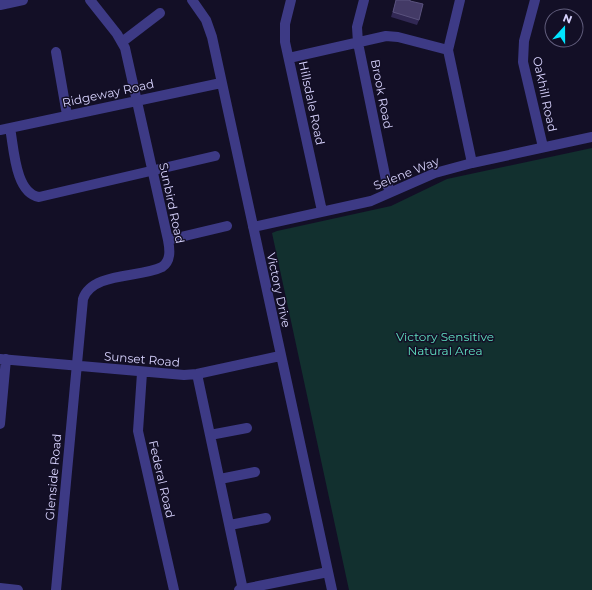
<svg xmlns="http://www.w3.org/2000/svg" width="592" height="590" font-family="Montserrat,sans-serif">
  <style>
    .green { fill: #12302f }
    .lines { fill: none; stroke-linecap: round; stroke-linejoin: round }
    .street { stroke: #3d3a85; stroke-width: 10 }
    .wall { fill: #312854 }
    .building { fill: #433a66; stroke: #5a527e }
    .labels { text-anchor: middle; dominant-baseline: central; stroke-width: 3; stroke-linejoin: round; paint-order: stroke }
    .street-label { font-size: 12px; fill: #d9d4ff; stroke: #130f26 }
    .park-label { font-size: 12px; fill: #5fe0c0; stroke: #130f26 }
  </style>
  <rect width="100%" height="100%" fill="#130f26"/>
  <!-- green -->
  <path class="green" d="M 592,148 L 592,590 L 349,590 L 272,233 L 277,231 L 391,206 L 447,179 Z"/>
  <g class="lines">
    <!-- street -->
    <path class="street" d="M 192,0 L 206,20 L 212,37 L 332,590
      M 291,0 L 285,24 L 285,42 L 322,211
      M 364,0 L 357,27 L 358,43 L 387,185 L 391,192
      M 460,0 L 448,50 L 472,163
      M 535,0 L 524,41 L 523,62 L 543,147
      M 0,5 L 23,0
      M 122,42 L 160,13
      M 56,52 L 67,115
      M 289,58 L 386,36 L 398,37 L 448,50
      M 10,128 C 14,148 15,193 39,197 L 215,156
      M 0,130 L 221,83
      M 253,227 L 371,201 L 435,173 L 472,163 L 592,137
      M 168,240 L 227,226
      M 0,359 L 184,375 L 197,374 L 280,356
      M 142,373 L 138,431 L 174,590
      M 197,374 L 243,590
      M 0,424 L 6,359
      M 210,435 L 247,428
      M 220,479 L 255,472
      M 230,525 L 266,518
      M 0,588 L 18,590
      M 56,590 L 83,299 C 92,272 140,278 162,267 C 171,261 170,250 168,240 L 125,48 L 117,34 L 90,0
      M 239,590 L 328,572"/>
  </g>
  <!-- wall -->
  <path class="wall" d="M 396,0 L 410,0 L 419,20 L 417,25 L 391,17 Z"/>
  <!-- building -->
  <path class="building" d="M 396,0 L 410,0 L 410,1 L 423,4 L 419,20 L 393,12 Z"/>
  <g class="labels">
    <!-- street labels -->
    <g class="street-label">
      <text transform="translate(108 93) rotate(-12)">Ridgeway Road</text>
      <text transform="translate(382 94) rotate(79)">Brook Road</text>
      <text transform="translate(545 94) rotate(78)">Oakhill Road</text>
      <text transform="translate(312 103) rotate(78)">Hillsdale Road</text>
      <text transform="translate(406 173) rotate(-22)">Selene Way</text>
      <text transform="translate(172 203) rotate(78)">Sunbird Road</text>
      <text transform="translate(279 290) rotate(78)">Victory Drive</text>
      <text transform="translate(142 359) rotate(5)">Sunset Road</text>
      <text transform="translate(53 477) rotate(-85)">Glenside Road</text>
      <text transform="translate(162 479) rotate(77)">Federal Road</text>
    </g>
    <!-- park labels -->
    <g class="park-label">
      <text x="445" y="336">Victory Sensitive<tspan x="445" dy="14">Natural Area</tspan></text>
    </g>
  </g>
  <!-- north arrow -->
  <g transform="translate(564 28) rotate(21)"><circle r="19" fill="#130f26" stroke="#625e7d"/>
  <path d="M0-3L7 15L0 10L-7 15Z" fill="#00e5ff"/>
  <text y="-6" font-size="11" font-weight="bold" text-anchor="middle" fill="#d9d4ff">N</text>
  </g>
</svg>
